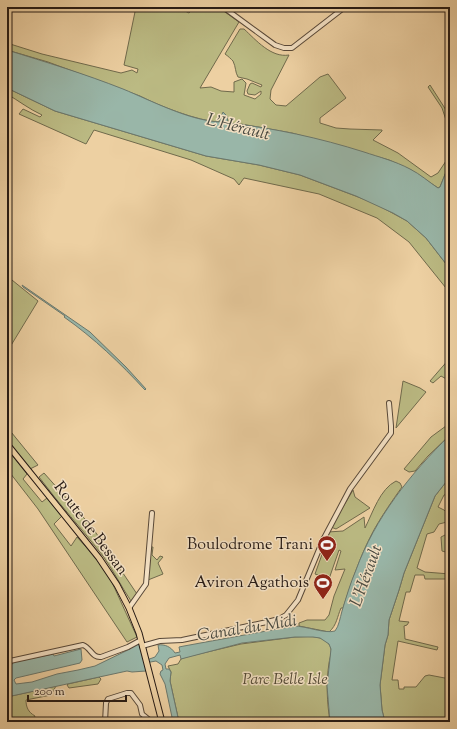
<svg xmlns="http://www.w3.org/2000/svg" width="457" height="729" font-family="'Sorts Mill Goudy',serif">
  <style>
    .green { fill: #bbba83; stroke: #706a4c }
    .water { fill: #99b6a8; stroke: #6b786d }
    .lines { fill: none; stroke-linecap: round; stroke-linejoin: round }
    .minor-casing { stroke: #584838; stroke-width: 6 }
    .major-casing { stroke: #261a14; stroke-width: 7 }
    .minor { stroke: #f3e0c3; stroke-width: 4 }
    .major { stroke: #edd0a2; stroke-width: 5 }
    .labels { text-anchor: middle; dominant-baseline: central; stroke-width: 3; stroke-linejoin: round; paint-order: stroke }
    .street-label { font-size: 16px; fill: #261a14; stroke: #f3e0c3 }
    .poi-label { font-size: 16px; fill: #261a14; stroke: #f3e0c3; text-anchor: end }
    .park-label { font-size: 16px; font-style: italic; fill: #534a35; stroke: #f3e0c3 }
    .water-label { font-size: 17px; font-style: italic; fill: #484940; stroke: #f3e0c3 }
  </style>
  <rect width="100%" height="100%" fill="#edd0a2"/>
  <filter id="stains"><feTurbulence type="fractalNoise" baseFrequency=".005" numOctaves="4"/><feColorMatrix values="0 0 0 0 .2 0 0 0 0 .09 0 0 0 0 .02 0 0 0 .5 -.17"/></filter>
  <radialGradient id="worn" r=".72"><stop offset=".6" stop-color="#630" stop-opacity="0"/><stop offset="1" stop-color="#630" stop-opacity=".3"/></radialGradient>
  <!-- green -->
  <path class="green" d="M 136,7 L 177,7 L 189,13 L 194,7 L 218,7 L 239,22 L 200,88 L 211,87 L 221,91 L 234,92 L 234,82 L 242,79 L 246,83 L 244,95 L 255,99 L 261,94 L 261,91 L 255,95 L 248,94 L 247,91 L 250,84 L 252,83 L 261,87 L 262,85 L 247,79 L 238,77 C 235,72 236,67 233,61 C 231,59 228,56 225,54 L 240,29 L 244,29 C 256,40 271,58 289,55 L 271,90 L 270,99 L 276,105 L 286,106 L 320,77 L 328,74 L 346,98 L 320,118 L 320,123 L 336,128 L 350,129 L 382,130 L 382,131 L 373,140 L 398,153 L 431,177 L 438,173 L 450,155 L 450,162 L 440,187 L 438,188 L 411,170 L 389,160 L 292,133 L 241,124 L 228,123 L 227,116 L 223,113 L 219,122 C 198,121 159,106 140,96 L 48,62 L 7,50 L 7,43 L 42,54 L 121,73 L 132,70 L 137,73 L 138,69 L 124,65 Z
    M 430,85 L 446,110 L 450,110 L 450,142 L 448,126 L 442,108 L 428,87 Z
    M 7,88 L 55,111 L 206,156 L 259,165 L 300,175 L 374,203 L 407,221 L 426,238 L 450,269 L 450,293 L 409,242 L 377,218 L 319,194 L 244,178 L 239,185 L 234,179 L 191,160 L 94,130 L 86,144 L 19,114 L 23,109 L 40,117 L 42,115 C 29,109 19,101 7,94 Z
    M 7,276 L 38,301 L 7,352 Z
    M 450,358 L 450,369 L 447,373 L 450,375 L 450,381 L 441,376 L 433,383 L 430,381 Z
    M 403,381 L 420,388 L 426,392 L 396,428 Z
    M 450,423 L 450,435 L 428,456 L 415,471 L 409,472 L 404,469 L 431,437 Z
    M 7,427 L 38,465 L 30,469 L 7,440 Z
    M 7,449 L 27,474 L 23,479 L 42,502 L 47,498 L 62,516 L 54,524 L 71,546 L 77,537 L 95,557 L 110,578 L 137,637 L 127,642 L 38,509 L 7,469 Z
    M 44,473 L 92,527 L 137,594 L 131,601 C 121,586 113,570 103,556 C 82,529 59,504 39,477 Z
    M 450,477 L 450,490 L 448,494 L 444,495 L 438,507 L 444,510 L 450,516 L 450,548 L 449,553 L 442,551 L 441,537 L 447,534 L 450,525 L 447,522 L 439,524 L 434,532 L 427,534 L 417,568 L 425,572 L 450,574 L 450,579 L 425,579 L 424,575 L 415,575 L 410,592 L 406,592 L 399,621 L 409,622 L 407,625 L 404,626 L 405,639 L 438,647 L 437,650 L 398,641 L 392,680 L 398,680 L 399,689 L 404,689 L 404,687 L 416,687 L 425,676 L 429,675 L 450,679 L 450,722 L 385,722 L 382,710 L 380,685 L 385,645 L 388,635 L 389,620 L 399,590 L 404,573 L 435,496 Z
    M 396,481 L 400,483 L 402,487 C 392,501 383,514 375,528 C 361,553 352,581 343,608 L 341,608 C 337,617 337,625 329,632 L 299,626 L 299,623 L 307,620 L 325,620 L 329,615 L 334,596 L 345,569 L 335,570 L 341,551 L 339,550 L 329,579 L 315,574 L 325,546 L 333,548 L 323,544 L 328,532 L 343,531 L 364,517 L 365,528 C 373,512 380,489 396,481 Z
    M 353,490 L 355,497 L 370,508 L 336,529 L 331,527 Z
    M 151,547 L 153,547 L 152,555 L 157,560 L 160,556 L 163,557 L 158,563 L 163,574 L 148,580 Z
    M 295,637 C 305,637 320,634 328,643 C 334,649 330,656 329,663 C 326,683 327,702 330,722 L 179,722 L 170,681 L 171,672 L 168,666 L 178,664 L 181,659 L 186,657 L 241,644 Z
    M 99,677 L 101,679 L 98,684 L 69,688 L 67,685 L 68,684 Z
    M 56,686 L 51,695 L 26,700 C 26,707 28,712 35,716 L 33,722 L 7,722 L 7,697 Z"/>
  <!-- water -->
  <path class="water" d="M 7,50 C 46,62 85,74 123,89 C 152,101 188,120 219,122 L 223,112 L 227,116 L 228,123 C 274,128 320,138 364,152 C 379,157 395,161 410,169 C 420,174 429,182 438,188 L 440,187 L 450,162 L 450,269 L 426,238 L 407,221 L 393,213 L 356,196 L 300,175 L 259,165 L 206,156 L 55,111 L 7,88 Z
    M 22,285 L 90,332 L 126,367 L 146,389 L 145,390 C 121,364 94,338 64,317 L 65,316 L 23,287 Z
    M 450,435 L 450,477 L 435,496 L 404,573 L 399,590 L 389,620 L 388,635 L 385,645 L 380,685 L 382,710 L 385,722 L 330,722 L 327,686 L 331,649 L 329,644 L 320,638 L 313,637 L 295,637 L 242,643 L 181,659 L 180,655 L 169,658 L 165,664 L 166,669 L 169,669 L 171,672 L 170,681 L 179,722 L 173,722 L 165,684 L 160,674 L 161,671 L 163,670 L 162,665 L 156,661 L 145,663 L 146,671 L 132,672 L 127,671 L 7,697 L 7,670 L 14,662 L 53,654 L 54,656 L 81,649 L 82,660 L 80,663 L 16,678 L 14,680 L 16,684 L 32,682 L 57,674 L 78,670 L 95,666 L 130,649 L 135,644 L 139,644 L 144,661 L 155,657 L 159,651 L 158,645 C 165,644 171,647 175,653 L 180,652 L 179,647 L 184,646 L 294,626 C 306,626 325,634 335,631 C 339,626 340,618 342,611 C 346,598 350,584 356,570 C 375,518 410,474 450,435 Z"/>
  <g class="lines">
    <defs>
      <path id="minor" d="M 223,7 L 275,45 L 284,48 L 292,48 L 345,7
        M 129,608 L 146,584 L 152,513
        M 142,646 L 160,641 L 182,640 L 267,622 L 279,619 L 286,615 L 298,600 L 323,540 L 350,489 L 391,433 L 391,426 L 389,403
        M 7,664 L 10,661 L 83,645 C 91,648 92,658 101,657 L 128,647 L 141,640
        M 105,722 L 106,703 L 108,699 L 127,693 L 131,693 L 140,705 L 142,714 L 152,722"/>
      <path id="major" d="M 7,444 L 99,558 L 117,585 L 129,608 L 139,633 L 162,722"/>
    </defs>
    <!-- minor casing -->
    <use href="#minor" class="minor-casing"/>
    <!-- major casing -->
    <use href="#major" class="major-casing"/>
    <!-- minor -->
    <use href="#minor" class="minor"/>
    <!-- major -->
    <use href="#major" class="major"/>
  </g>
  <!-- icons -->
  <defs>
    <symbol id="stadium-pin" viewBox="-11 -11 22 30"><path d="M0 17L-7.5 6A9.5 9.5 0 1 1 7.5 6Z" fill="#8f2418" stroke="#f3e0c3"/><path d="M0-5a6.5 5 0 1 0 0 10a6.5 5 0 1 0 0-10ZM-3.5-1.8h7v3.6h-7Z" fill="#fff"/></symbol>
  </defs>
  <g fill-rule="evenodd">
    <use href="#stadium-pin" x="316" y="534" width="22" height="30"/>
    <use href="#stadium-pin" x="312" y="572" width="22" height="30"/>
  </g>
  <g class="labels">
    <!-- street labels -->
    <g class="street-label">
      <text transform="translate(90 529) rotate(53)">Route de Bessan</text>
    </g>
    <!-- poi labels -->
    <g class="poi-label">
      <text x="313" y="545">Boulodrome Trani</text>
      <text x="309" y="583">Aviron Agathois</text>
    </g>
    <!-- park labels -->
    <g class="park-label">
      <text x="285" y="680">Parc Belle Isle</text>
    </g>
    <!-- water labels -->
    <g class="water-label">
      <text transform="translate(238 128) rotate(14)">L'Hérault</text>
      <text transform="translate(367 576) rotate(-70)">L'Hérault</text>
      <text transform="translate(247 629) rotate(-9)">Canal du Midi</text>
    </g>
  </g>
  <!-- margin -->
  <rect width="457" height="729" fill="none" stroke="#edd0a2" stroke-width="24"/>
  <rect x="8" y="8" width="441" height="713" fill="none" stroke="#261a14" stroke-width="2"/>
  <rect x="12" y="12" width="433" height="705" fill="none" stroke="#261a14"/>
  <!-- scale -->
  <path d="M28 695v6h98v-6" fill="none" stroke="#261a14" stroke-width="2"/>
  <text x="34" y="695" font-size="12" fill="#261a14" stroke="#f3e0c3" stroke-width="3" paint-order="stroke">200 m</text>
  <rect width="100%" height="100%" filter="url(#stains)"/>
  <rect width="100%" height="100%" fill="url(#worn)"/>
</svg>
